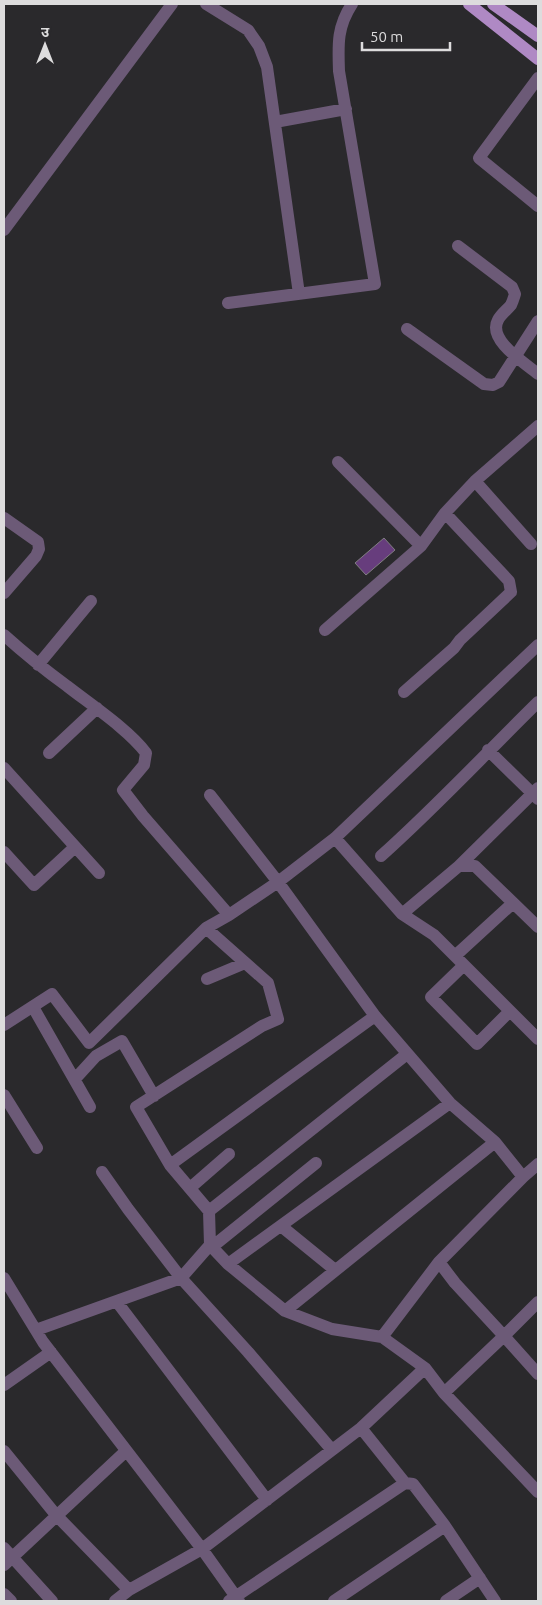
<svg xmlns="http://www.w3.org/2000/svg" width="542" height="1605" font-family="Ubuntu,'Noto Sans Devanagari',sans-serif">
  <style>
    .building { fill: #673d7d; stroke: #807e81 }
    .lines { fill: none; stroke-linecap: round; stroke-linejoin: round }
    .minor { stroke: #6c5a77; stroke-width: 12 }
    .tertiary { stroke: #6c5a77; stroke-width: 12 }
    .primary { stroke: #af89c4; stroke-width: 12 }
  </style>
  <rect width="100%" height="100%" fill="#2a292c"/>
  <!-- building -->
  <path class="building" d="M 384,538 L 395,550 L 366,575 L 355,563 Z"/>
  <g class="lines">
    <!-- minor -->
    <path class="minor" d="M 206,4 L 248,30 L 259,46 L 267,67 L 299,294
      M 538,78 L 479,158 L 538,206
      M 275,122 L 346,109
      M 458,246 L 512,287 L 515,294 C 514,297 513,301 511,305 C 507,310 501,314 498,320 C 487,340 525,363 538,374
      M 228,303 L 375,284 L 339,71 C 338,44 337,27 352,4
      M 407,329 L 484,384 L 493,385 L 499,382 L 538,321
      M 338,462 L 421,546 L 445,513 L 475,481 L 538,426
      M 475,481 L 531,544
      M 4,518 L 38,542 L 39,549 L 36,556 L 4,593
      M 325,630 L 421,546
      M 4,635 C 24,653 45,670 67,686 C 90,704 129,730 146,753 L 144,765 L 123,790 L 143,816 L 229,915 L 206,928 L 89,1043 L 52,994 L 4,1025
      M 38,665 L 91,601
      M 404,692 L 454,648 L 460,640 L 511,592 L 509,581 L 445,513
      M 488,750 L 538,799
      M 49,753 L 97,708
      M 4,768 L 99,873
      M 210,795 L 278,882 L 375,1016 L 450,1103 L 495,1142 L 523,1177
      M 335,838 L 402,914 L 434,935 L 538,1039
      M 4,852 L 34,885 L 75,847
      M 381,856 C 436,807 486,753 538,702
      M 459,866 L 475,866 L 538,927
      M 402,914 L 459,866 L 538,788
      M 229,915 L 278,882 L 335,838 L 538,645
      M 206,928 L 268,983 L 278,1019 L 262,1026 L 136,1107 L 170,1165 L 209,1211 L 210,1245
      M 455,956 L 513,903
      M 464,965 L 431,997 L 477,1044 L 510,1011
      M 207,979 L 245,963
      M 33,1007 L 90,1107
      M 75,1079 L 96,1056 L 122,1041 L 154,1096
      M 4,1095 L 37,1148
      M 170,1165 L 375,1016
      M 102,1172 L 128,1209 L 181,1278 L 248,1352 L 332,1450
      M 190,1188 L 229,1154
      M 209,1211 L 407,1054
      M 281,1226 L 335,1270
      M 212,1247 L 316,1163
      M 439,1262 L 455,1283 L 504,1336 L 444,1393
      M 228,1264 L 450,1103
      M 4,1278 L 43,1342 L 202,1549 L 239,1601
      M 117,1302 L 267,1500
      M 538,1302 L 504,1336 L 538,1374
      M 285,1311 L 495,1142
      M 36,1330 L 181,1278 L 210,1245 L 228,1264 L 285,1311 L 332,1329 L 382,1337 L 439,1262 L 523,1177 L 538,1164
      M 382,1337 L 425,1368 L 444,1393 L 538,1492
      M 4,1385 L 51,1352
      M 361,1428 L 405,1483
      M 4,1451 L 56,1515 L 129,1590 L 115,1601
      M 4,1548 L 52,1601
      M 4,1565 L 126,1451
      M 129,1590 L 202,1549 L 361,1428 L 425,1368
      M 4,1594 L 11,1601
      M 229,1601 L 405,1483 L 413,1484 L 445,1526 L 495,1601
      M 334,1601 L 445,1526
      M 446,1601 L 480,1578"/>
    <!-- tertiary -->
    <path class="tertiary" d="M 4,230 L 172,4"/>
    <!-- primary -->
    <path class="primary" d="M 469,4 L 538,59
      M 493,4 L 538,36"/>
  </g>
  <!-- border -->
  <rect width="542" height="1605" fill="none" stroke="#dddcdd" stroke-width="10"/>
  <!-- north arrow -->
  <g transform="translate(45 45)" stroke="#2a292c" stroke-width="4" paint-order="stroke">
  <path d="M0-4L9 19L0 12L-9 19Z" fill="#dddcdd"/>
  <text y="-8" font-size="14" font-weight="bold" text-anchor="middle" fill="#dddcdd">उ</text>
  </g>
  <!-- scale -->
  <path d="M362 42v8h88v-8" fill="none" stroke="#dddcdd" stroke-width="2.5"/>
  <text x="370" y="42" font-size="15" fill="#dddcdd" stroke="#2a292c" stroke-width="4" paint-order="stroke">50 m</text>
</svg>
